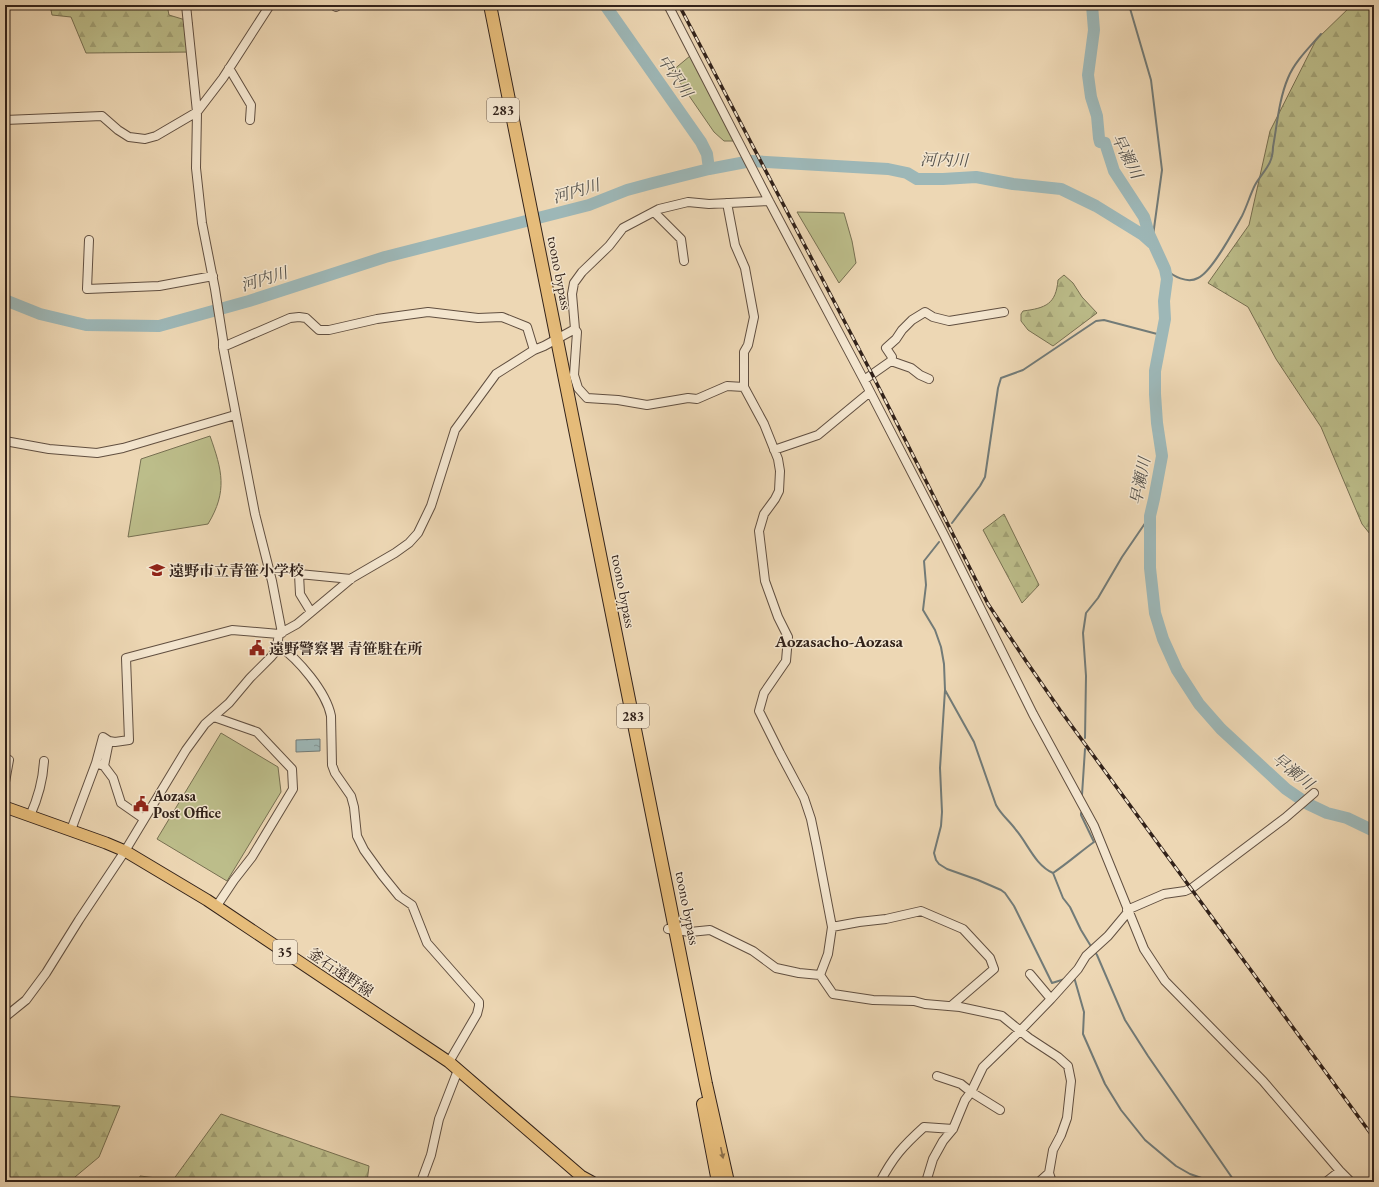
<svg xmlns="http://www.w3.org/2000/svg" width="1379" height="1187" font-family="'EB Garamond','Noto Serif JP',serif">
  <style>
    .green { fill: #bcbd8a; stroke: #777052 }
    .forest { fill: url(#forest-firs); stroke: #777052 }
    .water { fill: url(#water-ripples); stroke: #727b78 }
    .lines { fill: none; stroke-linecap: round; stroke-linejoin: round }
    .stream { stroke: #727b78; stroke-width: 2 }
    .river { stroke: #9db7b7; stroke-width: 12 }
    .minor-casing { stroke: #614f40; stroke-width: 10 }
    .major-casing { stroke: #32221a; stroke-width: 13 }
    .highway-casing { stroke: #32221a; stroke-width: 14 }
    .minor { stroke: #f3e5ce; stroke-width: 8 }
    .major { stroke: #e6bc7a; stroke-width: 11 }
    .highway { stroke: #e6bc7a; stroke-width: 12 }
    .rail-casing { stroke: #32221a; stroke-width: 3.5 }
    .rail { stroke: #f3e5ce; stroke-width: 2; stroke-dasharray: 6; stroke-linecap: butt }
    .oneway { fill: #8c6f4a }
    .labels { text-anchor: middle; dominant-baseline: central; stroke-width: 3; stroke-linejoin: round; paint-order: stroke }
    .shield { fill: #f3e5ce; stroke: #6c5c50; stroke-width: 1 }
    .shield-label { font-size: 14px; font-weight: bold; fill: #32221a }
    .street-label { font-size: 15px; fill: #32221a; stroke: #f3e5ce }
    .poi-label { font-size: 15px; font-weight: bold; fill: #32221a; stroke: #f3e5ce; text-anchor: start }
    .water-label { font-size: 16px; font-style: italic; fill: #524f49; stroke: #f3e5ce }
    .quarter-label { font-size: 17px; font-weight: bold; fill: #32221a; stroke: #f3e5ce }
  </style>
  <defs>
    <pattern id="forest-firs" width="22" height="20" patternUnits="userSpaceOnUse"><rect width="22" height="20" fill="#bcbd8a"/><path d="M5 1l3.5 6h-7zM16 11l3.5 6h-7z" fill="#a2a276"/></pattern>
    <pattern id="water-ripples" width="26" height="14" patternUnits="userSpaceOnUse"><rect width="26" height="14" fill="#9db7b7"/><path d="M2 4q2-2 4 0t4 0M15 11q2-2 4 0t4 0" fill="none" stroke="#819494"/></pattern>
  </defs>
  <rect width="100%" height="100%" fill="#edd7b4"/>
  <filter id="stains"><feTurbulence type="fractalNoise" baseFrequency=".005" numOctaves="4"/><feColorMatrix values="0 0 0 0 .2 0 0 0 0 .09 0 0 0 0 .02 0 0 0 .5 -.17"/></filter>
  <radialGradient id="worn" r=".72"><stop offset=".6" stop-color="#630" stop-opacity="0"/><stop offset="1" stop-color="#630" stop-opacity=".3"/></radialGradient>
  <!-- green -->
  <path class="green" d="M 690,56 L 735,141 L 724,141 L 714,132 L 672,71 Z
    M 797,212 L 844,213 L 852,241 L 856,263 L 839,283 Z
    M 210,436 C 222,470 228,491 208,524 L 128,537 L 141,459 Z
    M 221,733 L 278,767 L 281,792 L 227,881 L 157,839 Z"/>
  <!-- forest -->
  <path class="forest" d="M 50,5 L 167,5 L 169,15 L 192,22 L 193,52 L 86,53 L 71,17 L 52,15 Z
    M 1352,5 L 1374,5 L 1374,539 L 1362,524 L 1321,427 L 1276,359 L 1248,307 L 1208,283 L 1249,225 L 1270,131 L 1316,40 Z
    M 1064,275 L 1073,283 L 1082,297 L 1097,313 L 1053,346 L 1028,330 L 1021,321 L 1021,314 L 1023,311 C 1046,308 1056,304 1058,280 Z
    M 1004,514 L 1039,585 L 1022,603 L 983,530 Z
    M 5,1096 L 120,1106 L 99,1157 L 69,1182 L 5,1182 L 5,1164 L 6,1164 L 8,1141 L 5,1136 Z
    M 221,1114 L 369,1166 L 367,1182 L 138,1182 L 140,1176 L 173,1180 Z"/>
  <!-- water -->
  <path class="water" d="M 320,739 L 320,751 L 296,752 L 296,740 Z"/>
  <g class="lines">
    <!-- stream -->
    <path class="stream" d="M 1129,5 L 1151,80 L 1162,170 L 1152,243
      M 1165,269 C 1173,276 1187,284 1198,278 C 1212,272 1234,230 1242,216 C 1247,206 1250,195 1255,185 C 1263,171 1273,165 1273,147 C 1277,125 1279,99 1288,78 C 1295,61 1310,47 1321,34
      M 952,523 L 980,486 L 985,477 L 998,388 L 1001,378 L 1023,370 L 1096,321 L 1104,320 L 1161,335
      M 939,542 L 924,561 L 926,585 L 923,610 L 935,630 L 941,647 L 944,664 L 945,690 L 940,768 L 942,812 L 941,826 L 934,853 L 936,860 L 939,864 L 947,869 L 978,880 L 1001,890 L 1005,893 L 1014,906 L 1052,983 L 1065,979
      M 945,690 L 974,742 L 996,805 C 1002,816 1009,820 1016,830 C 1028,844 1035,865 1053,873 L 1063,898 L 1070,907 L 1081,930 L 1092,948
      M 1085,738 L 1086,676 L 1083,633 L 1086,613 L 1098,598 L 1122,557 L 1150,516
      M 1082,795 L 1085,749
      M 1053,873 C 1068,863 1080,852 1094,842 L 1081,815 L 1081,813
      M 1095,952 L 1097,955 L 1125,1020 L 1148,1056 L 1235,1182
      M 1074,977 L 1084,1012 L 1083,1034 L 1105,1084 L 1121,1110 L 1145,1140 L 1176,1166 L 1190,1174 L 1213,1182"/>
    <!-- river -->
    <path class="river" d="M 605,5 L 701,142 L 707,154 L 709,169
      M 1092,5 L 1094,30 L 1088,75 L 1091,97 L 1097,116 L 1099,138 L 1100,142 L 1105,143 L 1114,171 L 1144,217 L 1149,234 L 1165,269 L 1167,279 L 1164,301 L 1165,319 L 1155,371 L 1155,394 L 1157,423 L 1162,456 L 1154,499 L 1150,516 L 1150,568 L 1155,613 L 1163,639 L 1177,670 L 1199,704 L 1221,729 L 1286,789 L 1308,804 L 1327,813 L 1347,818 L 1374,831
      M 5,300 L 40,314 L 86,325 L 159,326 L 249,301 L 385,257 L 589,205 L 627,190 L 653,183 L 709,169 L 751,161 L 888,169 L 907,173 L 917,179 L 943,179 L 976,177 L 1013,184 L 1061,189 L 1096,206 L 1143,235 L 1152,243"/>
    <defs>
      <path id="minor" d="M 186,5 L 197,112 L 196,168 L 202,223 L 215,289 L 223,340 L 223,347 L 255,514 L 272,581 L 282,633
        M 668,5 L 769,201 L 864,380 L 944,535 L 1033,714 L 1094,826 L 1144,949 L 1165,981 L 1263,1081 L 1340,1171 L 1351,1182
        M 336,7 L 336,5
        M 229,68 L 251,105 L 250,120
        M 5,120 L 102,116 L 118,130 L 129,137 L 145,139 L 156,136 L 197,112 L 223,78 L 270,5
        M 727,203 L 735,245 L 745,268 L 754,317 L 748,345 L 744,352 L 744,387 L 764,424 L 778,459 L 780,471 L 779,491 L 775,499 L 764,514 L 759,531 L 765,581 L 778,617 L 788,637 L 786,661 L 764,693 L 759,711 L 780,753 L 804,798 L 811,819 L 817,848 L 832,927 L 828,954 L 820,975
        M 654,212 L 681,239 L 684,261
        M 89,240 L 87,289 L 159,286 L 213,276
        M 223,347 L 290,318 L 299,317 L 306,318 L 319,330 L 329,330 L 377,319 L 428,312 L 478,318 L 502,317 L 527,327 L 534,350
        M 891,361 L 911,368 L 920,375 L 929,379
        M 864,380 L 891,361 L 892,357 L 886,348 L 896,339 L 902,330 L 912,320 L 925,312 L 933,317 L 949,321 L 1004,312
        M 744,387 L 727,386 L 697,399 L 688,398 L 647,405 L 618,400 L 587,398 L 578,388 L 574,375 L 577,332 L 575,329 L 572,294 L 574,283 L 582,272 L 609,246 L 623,228 L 659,209 L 688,202 L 709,204 L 769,201
        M 5,441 L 49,449 L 97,453 L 123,448 L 235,415
        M 774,450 L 818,435 L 870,392
        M 311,612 L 300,594 L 299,574 L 351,579
        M 278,645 C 298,659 326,691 331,716 L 332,765 L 335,773 L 351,796 L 354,807 L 357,836 L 364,850 L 382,875 L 399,896 L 412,905 L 427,943 L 479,1002 L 479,1006 L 477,1014 L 449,1062
        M 214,717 L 257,732 L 292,769 L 293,789 L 252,857 L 234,880 L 216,907
        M 96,763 L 103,737 L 109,741
        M 5,782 L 9,760
        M 30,816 C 38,798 43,780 44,761
        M 144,819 L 121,803 L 113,778 L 104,766 L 109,741 L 115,742 L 129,740 L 126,658 L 232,630 L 279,634
        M 71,830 L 96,763 L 104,766
        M 1127,910 L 1164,894 L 1185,891 L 1192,888 L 1285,818 L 1314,793
        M 832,927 L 859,922 L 886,919 L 921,911 L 963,929 L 990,958 L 994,969 L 951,1006
        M 668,929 L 690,932 L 710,930 L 753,951 L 776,968 L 799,973 L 820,975 L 833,994 L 873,1000 L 914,1001 L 925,1004 L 960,1007 L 1002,1016 L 1029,1038 L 1058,1057 L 1068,1066 L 1071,1081 L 1067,1118 L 1061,1135 L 1053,1150 L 1049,1173 L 1052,1182
        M 1030,974 L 1051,999
        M 5,1017 L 26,1000 L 46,973 L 79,920 L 125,851 L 186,750 L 205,724 L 229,703 L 250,678 L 271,657 L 276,651 L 279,634 L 297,624 L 352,578 L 395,553 L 409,543 L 418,533 L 431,506 L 455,430 L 496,374 L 534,350 L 544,346 L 575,329
        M 937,1076 L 961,1084 L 971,1092 L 1000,1110
        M 421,1182 L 431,1155 L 439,1119 L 458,1070
        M 880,1182 C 893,1157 903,1146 924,1127 L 953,1129
        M 926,1182 L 933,1159 L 943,1141 L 953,1129 L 965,1100 L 971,1092 L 983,1067 L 1020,1031 L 1051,999 L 1078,969 L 1086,956 L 1108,936 L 1128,912
        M 1039,1182 L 1049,1173
        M 1326,1182 L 1340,1171"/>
      <path id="major" d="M 5,807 L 106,843 L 125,851 L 207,900 L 449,1062 L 581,1176 L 592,1182"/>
      <path id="highway" d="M 490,5 L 706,1084 L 728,1182
        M 703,1104 L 718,1182"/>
    </defs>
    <!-- minor casing -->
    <use href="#minor" class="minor-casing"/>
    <!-- major casing -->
    <use href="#major" class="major-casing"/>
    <!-- highway casing -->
    <use href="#highway" class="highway-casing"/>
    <!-- minor -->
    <use href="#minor" class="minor"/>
    <!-- major -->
    <use href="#major" class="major"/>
    <!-- highway -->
    <use href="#highway" class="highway"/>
    <defs>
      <path id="rail" d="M 679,5 L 872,374 L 988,604 L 1026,661 L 1060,710 L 1374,1138"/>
    </defs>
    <!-- rail casing -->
    <use href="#rail" class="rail-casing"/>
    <!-- rail -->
    <use href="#rail" class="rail"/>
  </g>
  <!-- one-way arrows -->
  <defs><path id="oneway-solid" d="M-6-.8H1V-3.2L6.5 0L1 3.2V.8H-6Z"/></defs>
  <use class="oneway" href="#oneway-solid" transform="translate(722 1153) rotate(78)"/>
  <!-- icons -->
  <defs>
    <symbol id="school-bare" viewBox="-9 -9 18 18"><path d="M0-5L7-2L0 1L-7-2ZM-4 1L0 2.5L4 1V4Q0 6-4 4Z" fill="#8f2418" stroke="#f3e5ce" stroke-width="2.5" paint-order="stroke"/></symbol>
    <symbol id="civic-bare" viewBox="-9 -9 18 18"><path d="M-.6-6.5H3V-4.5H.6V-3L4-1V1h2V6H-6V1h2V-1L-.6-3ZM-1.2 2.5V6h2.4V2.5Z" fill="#8f2418" stroke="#f3e5ce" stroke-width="2.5" paint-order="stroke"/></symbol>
  </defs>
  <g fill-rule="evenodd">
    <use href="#school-bare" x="146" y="559" width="22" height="22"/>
    <use href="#civic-bare" x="246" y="637" width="22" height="22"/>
    <use href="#civic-bare" x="130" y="793" width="22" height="22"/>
  </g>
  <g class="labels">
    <!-- shield labels -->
    <g class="shield">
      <rect x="487" y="98" width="32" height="24" rx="3"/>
      <rect x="617" y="704" width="32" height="24" rx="3"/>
      <rect x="273" y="940" width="24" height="24" rx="3"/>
    </g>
    <g class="shield-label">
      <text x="503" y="110">283</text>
      <text x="633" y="716">283</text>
      <text x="285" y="952">35</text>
    </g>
    <!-- street labels -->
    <g class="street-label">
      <text transform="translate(560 273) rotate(79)">toono bypass</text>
      <text transform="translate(624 591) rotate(79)">toono bypass</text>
      <text transform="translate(688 908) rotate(79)">toono bypass</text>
      <text transform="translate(341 972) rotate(34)">釜石遠野線</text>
    </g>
    <!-- poi labels -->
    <g class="poi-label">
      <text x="169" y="570">遠野市立青笹小学校</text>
      <text x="269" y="648">遠野警察署 青笹駐在所</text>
      <text x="153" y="795">Aozasa<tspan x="153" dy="17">Post Office</tspan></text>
    </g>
    <!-- water labels -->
    <g class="water-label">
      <text transform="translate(675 76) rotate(55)">中沢川</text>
      <text transform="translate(1127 156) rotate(63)">早瀬川</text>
      <text transform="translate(944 160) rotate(1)">河内川</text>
      <text transform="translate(576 191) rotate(-16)">河内川</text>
      <text transform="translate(264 279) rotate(-17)">河内川</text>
      <text transform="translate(1140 481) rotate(-79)">早瀬川</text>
      <text transform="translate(1293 771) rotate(39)">早瀬川</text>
    </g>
    <!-- quarter labels -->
    <g class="quarter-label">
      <text x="839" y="641">Aozasacho-Aozasa</text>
    </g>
  </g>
  <!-- margin -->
  <rect width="1379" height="1187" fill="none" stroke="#edd7b4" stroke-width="20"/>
  <rect x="6" y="6" width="1367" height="1175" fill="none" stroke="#32221a" stroke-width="2"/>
  <rect x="10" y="10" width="1359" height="1167" fill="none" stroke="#32221a"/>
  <rect width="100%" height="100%" filter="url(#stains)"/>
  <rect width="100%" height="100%" fill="url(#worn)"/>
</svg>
